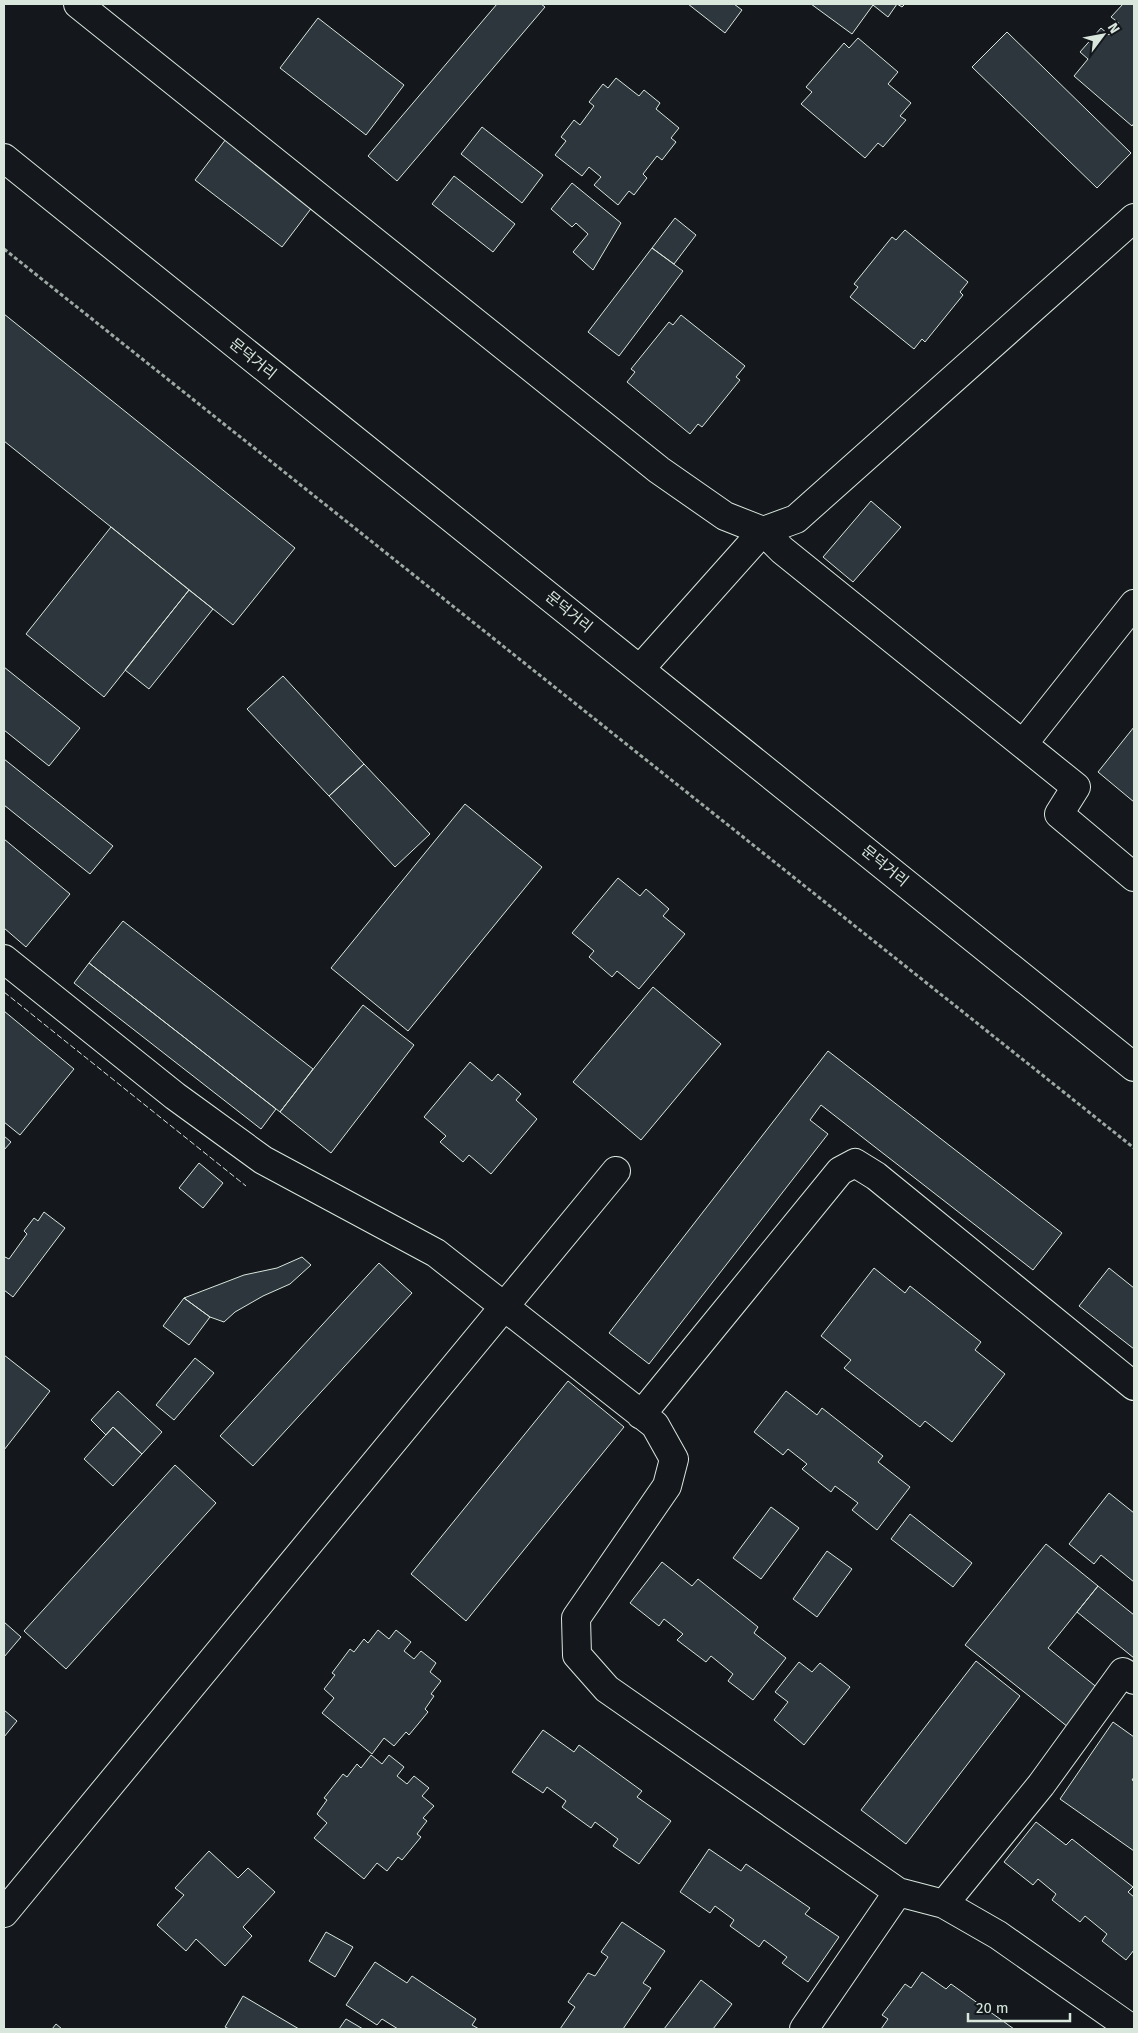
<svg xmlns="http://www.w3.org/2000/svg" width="1138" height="2033" font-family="'Fira Sans','Noto Sans KR',sans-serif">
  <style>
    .building { fill: #2c363c; stroke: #d8e6dc }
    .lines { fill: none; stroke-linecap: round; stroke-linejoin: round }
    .minor-casing { stroke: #d8e6dc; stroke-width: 30 }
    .major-casing { stroke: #d8e6dc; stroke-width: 30 }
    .path { stroke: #9da8a2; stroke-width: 3; stroke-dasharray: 4 2.5; stroke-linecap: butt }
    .minor { stroke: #14181c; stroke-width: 28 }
    .major { stroke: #14181c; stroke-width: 28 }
    .fence { stroke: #d8e6dc; stroke-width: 1; stroke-dasharray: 6 2.5; stroke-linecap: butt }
    .labels { text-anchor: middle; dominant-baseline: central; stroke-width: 4; stroke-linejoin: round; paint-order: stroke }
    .street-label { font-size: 15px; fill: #d8e6dc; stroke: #14181c }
  </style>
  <rect width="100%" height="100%" fill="#14181c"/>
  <!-- building -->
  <path class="building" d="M 497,4 L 541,4 L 545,7 L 397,181 L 368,156 Z
    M 688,4 L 734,4 L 742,10 L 725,33 Z
    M 811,4 L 905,4 L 902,7 L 897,4 L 888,17 L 873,5 L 852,34 Z
    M 1123,4 L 1134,4 L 1134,123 L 1132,126 L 1074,76 L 1088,59 L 1080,52 L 1101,28 L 1109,35 L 1119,23 L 1111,17 Z
    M 318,18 L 404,85 L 366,135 L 280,68 Z
    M 1007,32 L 1131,153 L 1097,188 L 972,67 Z
    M 858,38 L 898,72 L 888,84 L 911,103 L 900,116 L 906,120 L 883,147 L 878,143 L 865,158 L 801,104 L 812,92 L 806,87 L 844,43 L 849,48 Z
    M 616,78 L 639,96 L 644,90 L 660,103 L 656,109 L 679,128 L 671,138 L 676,142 L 662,160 L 657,156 L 643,174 L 647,178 L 634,195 L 629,191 L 618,205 L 594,185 L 601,177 L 589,167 L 582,176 L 555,155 L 566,141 L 561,137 L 574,120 L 580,125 L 594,106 L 589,102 L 603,84 L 608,88 Z
    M 482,127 L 543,175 L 522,203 L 461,154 Z
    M 226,139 L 313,206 L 282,247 L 195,180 Z
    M 454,176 L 515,224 L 493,252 L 432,204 Z
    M 572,183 L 621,223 L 593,270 L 573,252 L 588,234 L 576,223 L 572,227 L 551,209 Z
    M 675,218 L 696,235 L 674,264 L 652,248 Z
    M 905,230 L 968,282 L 960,292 L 963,295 L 925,342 L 922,339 L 914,349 L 850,297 L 858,287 L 854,284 L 892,237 L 896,240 Z
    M 652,248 L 683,271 L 619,356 L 588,332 Z
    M 4,314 L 295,548 L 233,625 L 4,441 Z
    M 681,315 L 745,366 L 736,377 L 740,380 L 702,427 L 698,424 L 690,434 L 627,382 L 635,372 L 631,369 L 669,322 L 673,325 Z
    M 871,501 L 901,527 L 853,582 L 823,557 Z
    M 111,527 L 189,590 L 104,697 L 26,634 Z
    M 189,590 L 213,609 L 149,689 L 125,670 Z
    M 4,667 L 80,728 L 49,766 L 4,730 Z
    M 283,676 L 364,764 L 329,796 L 247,709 Z
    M 1134,727 L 1134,802 L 1098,772 Z
    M 4,759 L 113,846 L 90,874 L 4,805 Z
    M 364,764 L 430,834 L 395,867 L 329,796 Z
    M 465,804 L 542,867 L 408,1031 L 331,968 Z
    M 4,839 L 70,894 L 26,947 L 4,928 Z
    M 618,878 L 640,896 L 646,889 L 669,909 L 663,916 L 685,934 L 639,989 L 617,971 L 612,977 L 589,957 L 594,951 L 572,933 Z
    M 123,921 L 313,1069 L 280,1112 L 89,963 Z
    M 89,963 L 276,1109 L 261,1129 L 74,983 Z
    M 653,987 L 721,1044 L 641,1140 L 573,1082 Z
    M 363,1005 L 414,1045 L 331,1153 L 280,1112 Z
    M 4,1011 L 74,1069 L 20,1135 L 4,1122 Z
    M 828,1051 L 1062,1233 L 1033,1270 L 821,1105 L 810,1120 L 828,1134 L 649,1364 L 609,1333 Z
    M 470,1062 L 492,1081 L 498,1074 L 521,1094 L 516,1100 L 537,1119 L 491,1174 L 469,1155 L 463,1162 L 440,1142 L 446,1136 L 424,1117 Z
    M 4,1136 L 11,1142 L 4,1150 Z
    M 199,1163 L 223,1183 L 203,1208 L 179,1188 Z
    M 44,1212 L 65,1228 L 13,1297 L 4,1290 L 4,1258 L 5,1257 L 9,1259 L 27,1234 L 24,1231 L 34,1218 L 38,1221 Z
    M 302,1257 L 311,1265 L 290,1284 L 263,1296 L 235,1312 L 224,1322 L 210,1317 L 184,1298 L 244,1275 L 277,1268 Z
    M 379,1263 L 412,1293 L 253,1466 L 220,1436 Z
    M 874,1268 L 905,1293 L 910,1286 L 981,1342 L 975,1350 L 1005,1374 L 952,1442 L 925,1421 L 920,1427 L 844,1368 L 851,1360 L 821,1336 Z
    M 1109,1268 L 1134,1288 L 1134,1349 L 1079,1306 Z
    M 184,1298 L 210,1317 L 189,1345 L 163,1326 Z
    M 4,1355 L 50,1391 L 4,1450 Z
    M 195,1358 L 214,1373 L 174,1420 L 156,1405 Z
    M 568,1381 L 624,1427 L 466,1621 L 411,1574 Z
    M 118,1391 L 162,1432 L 142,1454 L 113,1427 L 106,1435 L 91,1420 Z
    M 786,1391 L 817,1415 L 822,1408 L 883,1456 L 878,1462 L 910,1487 L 877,1530 L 852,1510 L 858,1503 L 835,1486 L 831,1492 L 802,1469 L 807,1464 L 788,1449 L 783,1455 L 754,1432 Z
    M 113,1427 L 142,1454 L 113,1486 L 84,1459 Z
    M 175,1465 L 216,1503 L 66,1669 L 24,1631 Z
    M 1109,1493 L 1134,1513 L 1134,1582 L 1101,1555 L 1094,1564 L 1069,1544 Z
    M 771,1507 L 799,1528 L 761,1579 L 733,1558 Z
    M 910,1514 L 972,1563 L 953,1587 L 891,1539 Z
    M 1046,1544 L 1098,1586 L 1048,1648 L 1099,1689 L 1068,1727 L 965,1645 Z
    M 827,1551 L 852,1569 L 817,1617 L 793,1599 Z
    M 662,1562 L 692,1586 L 698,1579 L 758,1627 L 754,1633 L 786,1658 L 753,1700 L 728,1681 L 733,1674 L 711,1656 L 706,1662 L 677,1640 L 683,1634 L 664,1619 L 659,1626 L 630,1603 Z
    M 1098,1586 L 1134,1615 L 1134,1658 L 1077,1612 Z
    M 4,1622 L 21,1637 L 4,1657 Z
    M 378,1630 L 389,1639 L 396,1630 L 411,1642 L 404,1651 L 414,1659 L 421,1651 L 436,1663 L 430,1672 L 441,1681 L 431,1694 L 434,1696 L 425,1709 L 428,1712 L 409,1735 L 406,1732 L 394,1746 L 384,1738 L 372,1754 L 322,1713 L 334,1698 L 324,1689 L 335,1675 L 332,1673 L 350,1649 L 354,1652 L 364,1639 L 368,1643 Z
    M 976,1661 L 1020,1696 L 906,1844 L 861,1810 Z
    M 799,1662 L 812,1672 L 820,1663 L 850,1687 L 804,1745 L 774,1720 L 788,1702 L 775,1692 Z
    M 4,1710 L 17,1721 L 4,1737 Z
    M 1113,1722 L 1134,1737 L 1134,1777 L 1132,1780 L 1134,1781 L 1134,1851 L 1060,1799 Z
    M 543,1730 L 574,1752 L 579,1745 L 642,1791 L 637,1797 L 671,1821 L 639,1864 L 613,1846 L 618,1839 L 595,1822 L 591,1828 L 562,1807 L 566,1801 L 547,1787 L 543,1793 L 512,1772 Z
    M 371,1755 L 382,1764 L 389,1755 L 404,1767 L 397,1776 L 407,1784 L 414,1776 L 429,1788 L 422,1796 L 434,1806 L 423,1818 L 427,1821 L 417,1834 L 421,1837 L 402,1860 L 398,1857 L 387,1871 L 377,1863 L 364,1879 L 314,1838 L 327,1823 L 317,1814 L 327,1800 L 324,1798 L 343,1774 L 347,1777 L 357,1764 L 361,1768 Z
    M 1036,1822 L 1066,1845 L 1072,1839 L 1133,1887 L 1128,1892 L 1134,1897 L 1134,1950 L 1126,1960 L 1102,1941 L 1107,1934 L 1085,1916 L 1080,1922 L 1052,1900 L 1056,1894 L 1038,1879 L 1033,1885 L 1004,1862 Z
    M 709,1849 L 741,1871 L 746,1864 L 810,1908 L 805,1914 L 839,1937 L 808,1982 L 782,1963 L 787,1957 L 764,1940 L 759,1947 L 730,1926 L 734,1920 L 715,1906 L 710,1913 L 680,1892 Z
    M 209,1851 L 238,1878 L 248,1868 L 275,1892 L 243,1927 L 252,1936 L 225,1966 L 196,1939 L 186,1951 L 157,1925 L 184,1895 L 175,1888 Z
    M 622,1922 L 665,1951 L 643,1983 L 651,1988 L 623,2029 L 560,2029 L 575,2007 L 568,2002 L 588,1973 L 595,1976 L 608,1957 L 601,1952 Z
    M 326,1932 L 353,1947 L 335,1977 L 309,1961 Z
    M 375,1962 L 407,1983 L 412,1976 L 476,2019 L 472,2025 L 479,2029 L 398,2029 L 382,2019 L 377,2025 L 346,2005 Z
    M 922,1972 L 946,1989 L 951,1984 L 1014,2029 L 881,2029 L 888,2019 L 882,2015 L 905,1984 L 911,1988 Z
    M 701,1980 L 732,2004 L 713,2029 L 664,2029 Z
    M 243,1996 L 299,2029 L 229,2029 L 225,2027 Z
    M 346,2019 L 363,2029 L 339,2029 Z
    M 56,2024 L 62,2029 L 52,2029 Z"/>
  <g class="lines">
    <defs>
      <path id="minor" d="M 78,4 L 659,470 L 725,516 L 763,531 L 796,519 L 1134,218
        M 640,669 L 763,531 L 782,550 L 1076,787 L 1059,814 L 1134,877
        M 1023,744 L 1134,604
        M 4,959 L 175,1096 L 263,1160 L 436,1253 L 655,1425 L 674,1459 L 667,1486 L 576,1618 L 577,1655 L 607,1689 L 898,1892 L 944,1904 L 998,1935 L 1132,2029
        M 641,1415 L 840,1171 L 855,1163 L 876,1176 L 1134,1386
        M 944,1904 L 1041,1785 L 1123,1672 L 1134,1680
        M 4,1913 L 616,1171
        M 804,2029 L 898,1892"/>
      <path id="major" d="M 4,158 L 1134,1067"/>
    </defs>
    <!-- minor casing -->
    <use href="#minor" class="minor-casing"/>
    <!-- major casing -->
    <use href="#major" class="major-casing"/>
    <!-- path -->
    <path class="path" d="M 4,249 L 1134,1148"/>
    <!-- minor -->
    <use href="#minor" class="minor"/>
    <!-- major -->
    <use href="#major" class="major"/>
    <!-- fence -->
    <path class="fence" d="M 4,992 L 246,1186"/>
  </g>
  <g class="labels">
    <!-- street labels -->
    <g class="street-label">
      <text transform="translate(253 359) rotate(39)">문덕거리</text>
      <text transform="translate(569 612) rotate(39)">문덕거리</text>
      <text transform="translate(885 866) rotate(39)">문덕거리</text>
    </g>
  </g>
  <!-- border -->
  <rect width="1138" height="2033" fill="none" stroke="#d8e6dc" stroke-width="10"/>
  <!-- north arrow -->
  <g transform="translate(1103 35) rotate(58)" stroke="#14181c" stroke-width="4" paint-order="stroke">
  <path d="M0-4L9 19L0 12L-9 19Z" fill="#d8e6dc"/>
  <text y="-8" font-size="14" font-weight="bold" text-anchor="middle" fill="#d8e6dc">N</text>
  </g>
  <!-- scale -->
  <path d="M968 2013v8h102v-8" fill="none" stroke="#d8e6dc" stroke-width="2.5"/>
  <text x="976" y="2013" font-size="15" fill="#d8e6dc" stroke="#14181c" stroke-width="4" paint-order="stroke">20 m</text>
</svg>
